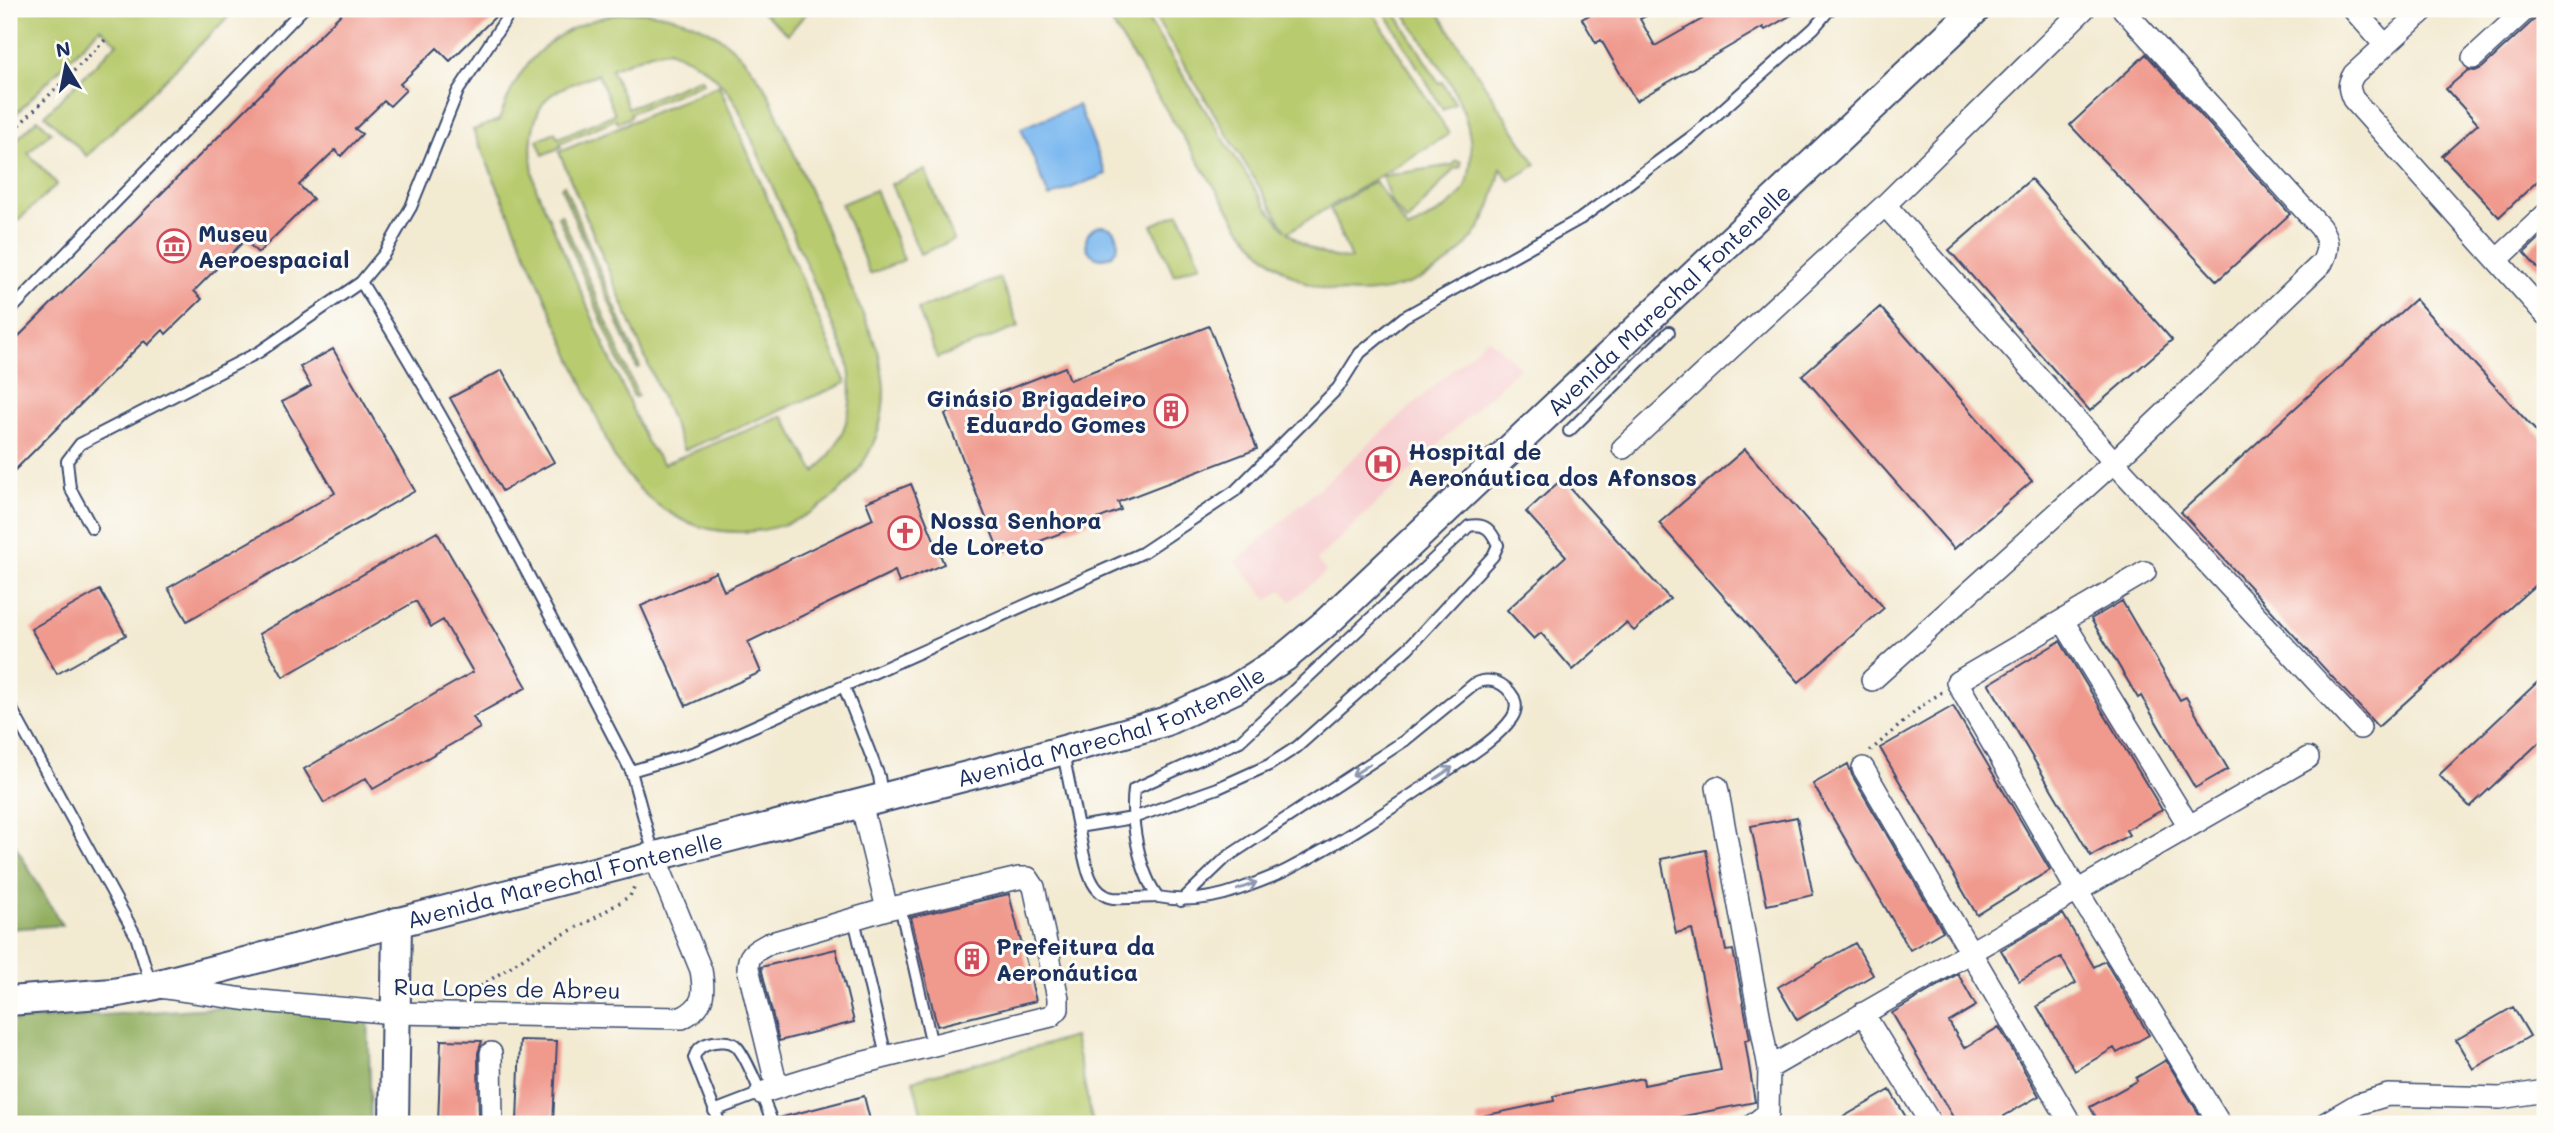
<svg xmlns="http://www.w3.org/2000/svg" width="2554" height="1133" font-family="Mali,sans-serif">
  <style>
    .built { fill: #f7cfd1 }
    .green { fill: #b8cb6e; stroke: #6a7d66; stroke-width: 2; fill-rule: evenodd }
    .forest { fill: #92af61; stroke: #566f60; stroke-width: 2 }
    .water { fill: #7db9f0; stroke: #4c74a7; stroke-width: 2 }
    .building { fill: #f09a8e }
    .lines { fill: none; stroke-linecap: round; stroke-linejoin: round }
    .lane-casing { stroke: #3b4b6f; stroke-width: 14 }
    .street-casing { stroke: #3b4b6f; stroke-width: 24 }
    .secondary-casing { stroke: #3b4b6f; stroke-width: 32 }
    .path { stroke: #3b4b6f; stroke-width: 3.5; stroke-dasharray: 2 5; stroke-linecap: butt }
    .lane { stroke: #fff; stroke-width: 10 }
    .street { stroke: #fff; stroke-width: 21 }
    .secondary { stroke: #fff; stroke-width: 28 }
    .oneway { stroke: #8d97ae }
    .labels { text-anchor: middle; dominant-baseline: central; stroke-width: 6; stroke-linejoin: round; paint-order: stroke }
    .poi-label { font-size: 23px; font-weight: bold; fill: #1b2f5e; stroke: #fdfcf7; text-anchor: start }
    .street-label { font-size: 23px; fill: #1b2f5e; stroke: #fdfcf7 }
  </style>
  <rect width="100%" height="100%" fill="#fdfcf7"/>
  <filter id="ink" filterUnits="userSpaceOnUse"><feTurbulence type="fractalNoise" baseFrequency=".0143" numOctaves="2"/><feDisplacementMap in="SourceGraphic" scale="14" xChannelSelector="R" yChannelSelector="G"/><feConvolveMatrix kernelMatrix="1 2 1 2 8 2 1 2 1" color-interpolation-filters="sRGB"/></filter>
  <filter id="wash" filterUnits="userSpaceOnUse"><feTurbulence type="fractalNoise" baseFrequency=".00686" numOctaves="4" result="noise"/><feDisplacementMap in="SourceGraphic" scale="28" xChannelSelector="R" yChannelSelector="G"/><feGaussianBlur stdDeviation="1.57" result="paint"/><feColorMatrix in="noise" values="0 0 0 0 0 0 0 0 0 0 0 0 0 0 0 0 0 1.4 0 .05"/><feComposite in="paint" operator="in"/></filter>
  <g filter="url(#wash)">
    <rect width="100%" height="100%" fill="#f3ead2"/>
    <!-- built -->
    <path class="built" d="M 1488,338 L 1520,367 L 1317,560 L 1326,572 L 1291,601 L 1282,590 L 1268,600 L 1236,562 Z"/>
    <!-- green -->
    <path class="green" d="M 9,9 L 236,9 L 87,156 L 45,115 L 117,43 L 100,28 L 9,121 Z
      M 759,9 L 810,9 L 788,34 Z
      M 1103,9 L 1141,9 L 1268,209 L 1286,230 L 1150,9 L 1371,9 L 1449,134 L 1288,232 C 1303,248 1330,259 1351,259 L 1330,209 L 1375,181 L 1408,230 C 1426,219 1453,208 1464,189 C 1468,183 1469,175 1470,168 C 1479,107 1432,57 1401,9 L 1436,9 L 1536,165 L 1509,181 L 1501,168 C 1497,184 1494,199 1487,214 C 1456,280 1373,310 1306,283 C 1279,271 1259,251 1241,229 Z
      M 1383,9 L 1393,9 L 1439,83 L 1442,82 L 1455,103 L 1443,110 Z
      M 641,12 C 701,17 738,41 768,93 L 878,350 C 881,364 884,378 884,392 C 883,495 766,565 675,516 C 649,502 630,482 614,457 L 473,130 L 499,120 C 505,106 509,93 517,80 C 543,35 591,14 641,12 ZM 668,50 C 699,61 720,77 737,105 L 847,358 C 857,401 847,440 815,472 L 783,416 L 663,464 L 646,441 L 536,188 C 530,162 527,126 544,102 C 556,87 581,81 598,74 L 615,114 L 558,138 L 555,132 L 537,140 L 543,155 L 561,147 L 560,143 L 616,119 L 618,123 L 631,117 L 630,113 L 703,83 L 701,78 L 628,108 L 611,69 L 651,53 Z
      M 719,85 L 846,383 L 684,450 L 559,152 Z
      M 38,119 L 51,132 L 28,153 L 57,184 L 9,229 L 9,147 Z
      M 1456,161 L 1461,162 L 1461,167 L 1454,169 L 1407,222 L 1391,202 L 1382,176 L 1453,165 Z
      M 925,170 L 954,240 L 920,254 L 891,184 Z
      M 564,185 L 640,367 L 637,368 L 561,187 Z
      M 875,190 L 904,260 L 870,274 L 841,204 Z
      M 1179,213 L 1201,264 L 1174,275 L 1152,225 Z
      M 561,214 L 638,396 L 634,397 L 558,216 Z
      M 1000,278 L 1019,327 L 937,358 L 918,309 Z
      M 1074,1037 L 1093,1124 L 924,1124 L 913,1080 Z"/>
    <!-- forest -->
    <path class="forest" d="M 9,835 L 62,925 L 9,929 Z
      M 213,1008 L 368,1011 L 371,1124 L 9,1124 L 9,1021 Z"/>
    <!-- water -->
    <path class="water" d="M 1078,105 L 1106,174 L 1049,197 L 1021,128 Z
      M1086 242a16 16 0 1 1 32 0a16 16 0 1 1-32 0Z"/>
    <g id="blocks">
      <!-- building -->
      <path class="building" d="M 346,9 L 503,9 L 450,61 L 437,48 L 400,84 L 406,90 L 390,106 L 384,101 L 355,129 L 362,134 L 341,156 L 335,150 L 299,185 L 313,199 L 258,253 L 245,240 L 194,291 L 202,299 L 166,334 L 163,330 L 148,345 L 144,341 L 9,476 L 9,346 Z
        M 1600,9 L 1659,9 L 1640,19 L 1655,46 L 1720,9 L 1802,9 L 1765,30 L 1763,27 L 1636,101 L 1601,40 L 1596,43 L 1582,19 Z
        M 2539,9 L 2545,9 L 2545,174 L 2499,217 L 2442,156 L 2478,124 L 2446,89 L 2468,70 L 2475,71 L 2482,68 L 2535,19 Z
        M 2146,54 L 2290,214 L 2217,281 L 2070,125 Z
        M 2031,179 L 2172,340 L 2090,411 L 1949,250 Z
        M 2545,233 L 2545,276 L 2524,253 Z
        M 2415,299 L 2545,441 L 2545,576 L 2378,727 L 2181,512 Z
        M 1880,307 L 2032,481 L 1954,549 L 1802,375 Z
        M 1209,326 L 1257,449 L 1118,502 L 1121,510 L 1001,556 L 945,414 L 1065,367 L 1070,380 Z
        M 333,349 L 415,491 L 187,621 L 168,588 L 335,493 L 282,402 L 311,386 L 300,367 Z
        M 502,370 L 554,462 L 502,491 L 450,398 Z
        M 1745,449 L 1884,608 L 1799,682 L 1659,523 Z
        M 1562,479 L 1670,599 L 1634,631 L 1626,623 L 1573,670 L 1541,633 L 1534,639 L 1507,610 L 1566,556 L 1526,512 Z
        M 911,484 L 944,564 L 899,583 L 895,571 L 748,642 L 761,672 L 686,706 L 641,606 L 716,572 L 724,591 L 873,519 L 866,502 Z
        M 437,532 L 527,687 L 473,717 L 480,728 L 373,789 L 366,778 L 324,803 L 304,769 L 473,672 L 443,620 L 431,627 L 416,601 L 283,677 L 259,634 Z
        M 100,590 L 126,635 L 57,674 L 31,629 Z
        M 2122,601 L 2180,700 L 2186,697 L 2228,769 L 2195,788 L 2141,696 L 2138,698 L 2091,619 Z
        M 2060,641 L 2162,810 L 2126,830 L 2129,835 L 2091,856 L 1989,684 Z
        M 2545,675 L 2545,737 L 2470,807 L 2439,775 Z
        M 1953,706 L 2050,870 L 1977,915 L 1880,748 Z
        M 1848,764 L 1852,775 L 1943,931 L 1910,950 L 1813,784 Z
        M 1797,817 L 1813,895 L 1767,905 L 1751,826 Z
        M 1706,850 L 1726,951 L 1733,950 L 1740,985 L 1750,1039 L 1745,1040 L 1755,1102 L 1644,1124 L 1478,1124 L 1477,1117 L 1554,1101 L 1553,1096 L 1643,1078 L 1644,1085 L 1721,1070 L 1692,929 L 1676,933 L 1661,859 Z
        M 1009,894 L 1036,1001 L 937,1026 L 911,917 Z
        M 2063,914 L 2094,967 L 2105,961 L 2149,1035 L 2117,1053 L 2114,1048 L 2075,1071 L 2037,1006 L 2076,983 L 2061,957 L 2019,981 L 2001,950 Z
        M 1855,943 L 1873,975 L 1797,1020 L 1778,987 Z
        M 836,949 L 854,1022 L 779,1041 L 761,967 Z
        M 1958,974 L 1976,1006 L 1949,1022 L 1964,1048 L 1999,1027 L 2039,1096 L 2004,1116 L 2009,1124 L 1957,1124 L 1892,1013 Z
        M 2513,1007 L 2530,1036 L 2473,1069 L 2456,1040 Z
        M 441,1040 L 482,1041 L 478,1053 L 479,1124 L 438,1124 Z
        M 520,1040 L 557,1041 L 553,1123 L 517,1122 Z
        M 2166,1060 L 2205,1124 L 2100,1124 L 2090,1107 L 2137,1081 L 2136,1078 Z
        M 1890,1090 L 1910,1124 L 1831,1124 Z
        M 864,1096 L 871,1124 L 781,1124 L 779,1118 Z"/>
    </g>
  </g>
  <g filter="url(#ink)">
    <use href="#blocks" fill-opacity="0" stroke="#3b4b6f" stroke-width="2"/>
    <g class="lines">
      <defs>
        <path id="lane" d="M 361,282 C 460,440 545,606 631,771 L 695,752 L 730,737 L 1142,553 L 1235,491 L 1338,388 L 1360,353 L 1404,317 L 1580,219 L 1694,135 L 1814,28 L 1830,9
          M 9,312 L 303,9
          M 1569,431 L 1669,332
          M 92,528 L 70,488 L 67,461 L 80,444 L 259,352 L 361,282 L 384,254 L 411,207 L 458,91 L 509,14 L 516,9
          M 844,687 L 879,776 L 882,796
          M 9,704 L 136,936 L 151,985
          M 1063,753 L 1078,827 L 1133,818 L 1218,788 L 1269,765 L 1297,747 L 1408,648 L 1493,556 L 1498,545 C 1491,530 1486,523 1469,526 L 1240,741 L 1134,789 C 1130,820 1139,872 1158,897 C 1184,902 1212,899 1237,890 C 1254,884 1271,878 1287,870 C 1341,842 1391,809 1441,775 C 1464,759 1496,741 1512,718 C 1516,712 1517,705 1514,698 C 1505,682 1489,676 1474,684 L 1404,741 L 1227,857 L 1181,901
          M 631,771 L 654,855
          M 1078,827 C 1084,849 1085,894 1113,898 C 1128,899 1144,897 1158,897
          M 900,906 L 932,1045
          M 854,919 L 886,1056
          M 714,1111 L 761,1093
          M 720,1124 L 694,1058 C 697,1048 703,1044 714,1042 C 720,1041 730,1041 735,1045 C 746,1053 767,1109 773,1124"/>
        <path id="street" d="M 2353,9 L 2385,45
          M 2425,9 L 2354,74 C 2348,84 2348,88 2353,99 L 2545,314
          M 2473,58 L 2526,9
          M 1885,205 L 2114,462 L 2360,728
          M 2498,259 L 2545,215
          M 1623,448 L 1885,205 L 2084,9
          M 2145,572 L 1957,682 L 2076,889 L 2220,1124
          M 2063,621 L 2189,826
          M 1872,680 L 2114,462 L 2322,263 C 2329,249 2329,240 2320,227 L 2123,9
          M 1863,768 L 2071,1124
          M 1717,787 L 1769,1068 L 1768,1113 L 1754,1124
          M 861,803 L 887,909
          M 160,987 L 250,1000 L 394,1013 L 682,1018 C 705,1006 705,994 701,970 L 654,855
          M 1863,1013 L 1931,1124
          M 491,1053 L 492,1124
          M 1769,1068 L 2308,758
          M 761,1093 L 841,1068 L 1051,1016 L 1058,1009 L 1058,998 L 1034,887 L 1028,878 L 1019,878 L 887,909 L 768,944 C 756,951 748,953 748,968 L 777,1087
          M 2324,1124 L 2358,1104 L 2388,1095 L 2500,1098 L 2545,1091"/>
        <g id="secondary">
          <path id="s1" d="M 9,1001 L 113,993 L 151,986 L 1010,765 L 1164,722 L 1235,689 L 1285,657 L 1326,623 L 1976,9"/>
          <path d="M 394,1124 L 397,922"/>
        </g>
      </defs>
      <!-- lane casing -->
      <use href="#lane" class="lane-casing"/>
      <!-- street casing -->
      <use href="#street" class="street-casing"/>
      <!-- secondary casing -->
      <use href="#secondary" class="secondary-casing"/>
      <!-- path -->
      <path class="path" d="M 9,135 L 106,39
        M 1870,751 L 1923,705 L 1942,692
        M 469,994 L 543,945 L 593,919 L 630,896 L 634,887"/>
      <!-- lane -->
      <use href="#lane" class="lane"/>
      <!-- street -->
      <use href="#street" class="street"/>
      <!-- secondary -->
      <use href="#secondary" class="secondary"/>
    </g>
    <!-- one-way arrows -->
    <defs><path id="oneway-shaft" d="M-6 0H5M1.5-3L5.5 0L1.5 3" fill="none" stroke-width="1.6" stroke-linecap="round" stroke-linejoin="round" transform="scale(1.75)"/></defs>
    <g class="oneway">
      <use href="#oneway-shaft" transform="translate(1361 770) rotate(147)"/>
      <use href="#oneway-shaft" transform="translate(1444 773) rotate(-34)"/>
      <use href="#oneway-shaft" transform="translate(1247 886) rotate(-21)"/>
    </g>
  </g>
  <!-- icons -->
  <defs>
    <symbol id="museum-ring" viewBox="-11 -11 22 22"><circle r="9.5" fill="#fdfcf7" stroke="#d1495b" stroke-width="1.5"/><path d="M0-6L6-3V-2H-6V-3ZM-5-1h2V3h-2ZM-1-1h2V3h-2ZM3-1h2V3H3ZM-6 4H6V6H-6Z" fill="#d1495b"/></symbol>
    <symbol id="building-ring" viewBox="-11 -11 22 22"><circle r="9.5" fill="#fdfcf7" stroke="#d1495b" stroke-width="1.5"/><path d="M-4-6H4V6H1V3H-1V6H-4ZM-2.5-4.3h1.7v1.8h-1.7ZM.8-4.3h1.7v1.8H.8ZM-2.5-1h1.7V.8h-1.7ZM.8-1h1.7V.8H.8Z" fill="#d1495b"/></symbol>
    <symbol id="hospital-ring" viewBox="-11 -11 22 22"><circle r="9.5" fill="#fdfcf7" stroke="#d1495b" stroke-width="1.5"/><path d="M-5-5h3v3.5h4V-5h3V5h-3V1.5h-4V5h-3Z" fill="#d1495b"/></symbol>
    <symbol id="church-ring" viewBox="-11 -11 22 22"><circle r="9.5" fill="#fdfcf7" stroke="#d1495b" stroke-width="1.5"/><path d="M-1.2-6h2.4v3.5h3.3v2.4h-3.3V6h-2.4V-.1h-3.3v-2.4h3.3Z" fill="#d1495b"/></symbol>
  </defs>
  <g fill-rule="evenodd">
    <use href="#museum-ring" x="155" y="227" width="38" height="38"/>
    <use href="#building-ring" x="1152" y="392" width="38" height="38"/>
    <use href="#hospital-ring" x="1364" y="445" width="38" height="38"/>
    <use href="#church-ring" x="886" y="514" width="38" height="38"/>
    <use href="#building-ring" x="953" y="940" width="38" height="38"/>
  </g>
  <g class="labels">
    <!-- poi labels -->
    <g class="poi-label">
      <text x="198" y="233">Museu<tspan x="198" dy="26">Aeroespacial</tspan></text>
      <text x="1146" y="398" text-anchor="end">Ginásio Brigadeiro<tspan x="1146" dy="26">Eduardo Gomes</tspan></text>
      <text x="1408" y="451">Hospital de<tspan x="1408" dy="26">Aeronáutica dos Afonsos</tspan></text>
      <text x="930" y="520">Nossa Senhora<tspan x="930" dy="26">de Loreto</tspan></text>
      <text x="996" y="946">Prefeitura da<tspan x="996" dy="26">Aeronáutica</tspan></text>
    </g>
    <!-- street labels -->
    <g class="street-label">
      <text stroke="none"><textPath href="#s1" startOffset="1852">Avenida Marechal Fontenelle</textPath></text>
      <text stroke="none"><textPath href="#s1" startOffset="1138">Avenida Marechal Fontenelle</textPath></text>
      <text stroke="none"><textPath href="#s1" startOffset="570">Avenida Marechal Fontenelle</textPath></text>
      <text transform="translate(507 988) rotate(1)">Rua Lopes de Abreu</text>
    </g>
  </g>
  <!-- margin -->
  <rect width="2554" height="1133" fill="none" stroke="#fdfcf7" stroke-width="35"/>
  <!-- north arrow -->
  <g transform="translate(66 66) rotate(350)" stroke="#fdfcf7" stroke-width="5" paint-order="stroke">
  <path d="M0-5L12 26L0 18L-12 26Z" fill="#1b2f5e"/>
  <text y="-10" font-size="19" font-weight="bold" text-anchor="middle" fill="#1b2f5e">N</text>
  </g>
</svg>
